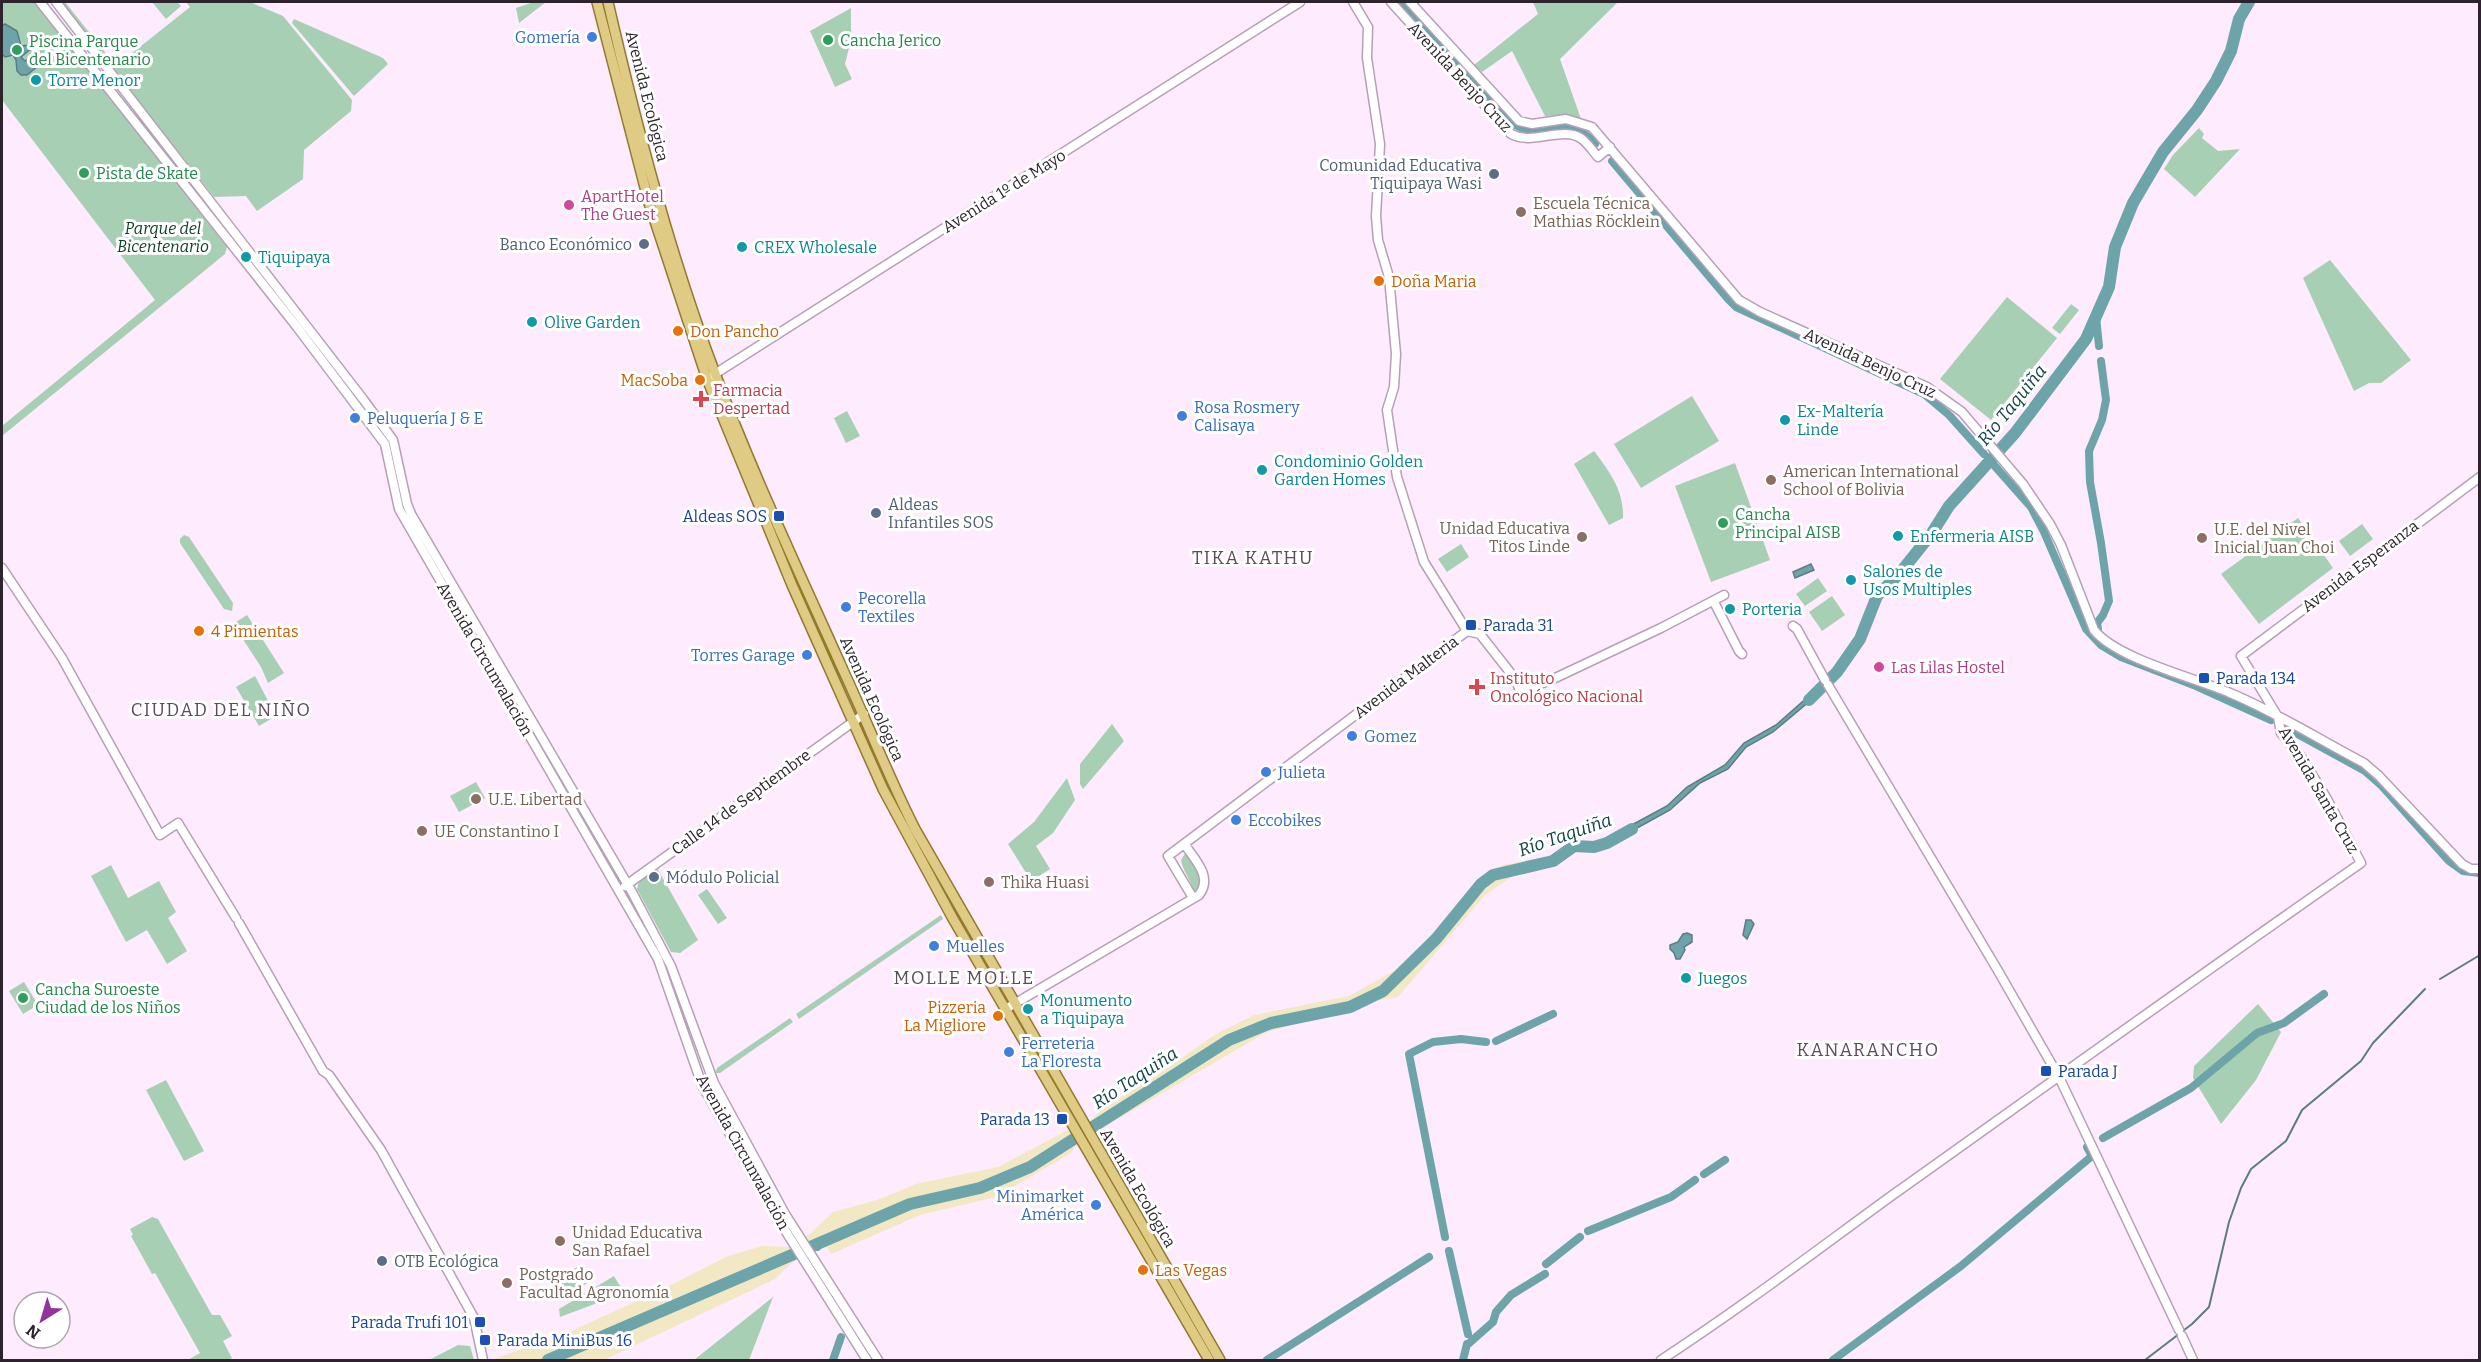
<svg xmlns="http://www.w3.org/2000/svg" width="2481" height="1362" font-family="Bitter,serif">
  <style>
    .green { fill: #a7cfb3 }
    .sand { fill: #f2e8c3 }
    .water { fill: #6da4a9; stroke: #5a7d84; stroke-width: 1.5 }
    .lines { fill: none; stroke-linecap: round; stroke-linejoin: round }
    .stream { stroke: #5a7d84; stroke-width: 2 }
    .canal { stroke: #6da4a9; stroke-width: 8 }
    .river { stroke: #6da4a9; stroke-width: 12 }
    .secondary-casing { stroke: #b6a0b6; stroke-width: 11 }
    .primary-casing { stroke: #927930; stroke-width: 12 }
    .secondary { stroke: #fff; stroke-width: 8 }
    .primary { stroke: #dfcb84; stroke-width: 9 }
    .shop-dot { fill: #3f7fe0; stroke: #fff; stroke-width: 2 }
    .leisure-dot { fill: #2e9e5b; stroke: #fff; stroke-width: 2 }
    .culture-dot { fill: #0f9aa8; stroke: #fff; stroke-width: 2 }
    .service-dot { fill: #5c6f8a; stroke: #fff; stroke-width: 2 }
    .hotel-dot { fill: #d1479c; stroke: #fff; stroke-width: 2 }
    .education-dot { fill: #8d6e63; stroke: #fff; stroke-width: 2 }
    .food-dot { fill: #e8710a; stroke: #fff; stroke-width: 2 }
    .health-dot { fill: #e0444e; stroke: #fff; stroke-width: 2 }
    .transit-dot { fill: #1a4fb4; stroke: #fff; stroke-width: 2 }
    .labels { text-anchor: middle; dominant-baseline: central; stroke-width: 6; stroke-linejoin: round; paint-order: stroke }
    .shop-label { font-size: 16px; fill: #366cbe; stroke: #fff; text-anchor: start }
    .leisure-label { font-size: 16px; fill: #27864d; stroke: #fff; text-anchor: start }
    .street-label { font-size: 16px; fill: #2c232c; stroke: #fff }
    .culture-label { font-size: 16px; fill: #0d838f; stroke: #fff; text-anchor: start }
    .service-label { font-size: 16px; fill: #4e5e75; stroke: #fff; text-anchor: start }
    .hotel-label { font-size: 16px; fill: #b23c85; stroke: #fff; text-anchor: start }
    .education-label { font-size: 16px; fill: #785e54; stroke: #fff; text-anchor: start }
    .park-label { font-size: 16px; font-style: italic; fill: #114126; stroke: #fff }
    .food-label { font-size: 16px; fill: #c56008; stroke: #fff; text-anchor: start }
    .health-label { font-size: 16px; fill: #be3a42; stroke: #fff; text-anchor: start }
    .transit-label { font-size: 16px; fill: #164399; stroke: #fff; text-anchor: start }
    .water-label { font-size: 18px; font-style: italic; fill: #0f4347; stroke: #fff }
    .neighbourhood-label { font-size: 18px; letter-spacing: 1.5px; fill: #5e4a5e; stroke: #fff }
  </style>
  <rect width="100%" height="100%" fill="#feebfd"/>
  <!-- green -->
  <path class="green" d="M 2,2 L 36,2 L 227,247 L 225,254 L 2,436 L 2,426 L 155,300 L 2,100 Z
    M 60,2 L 65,2 L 116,66 L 190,7 L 186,2 L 250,2 L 283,16 L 352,100 L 351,111 L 304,150 L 303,179 L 257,211 L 246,196 L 214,197 Z
    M 152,2 L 177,2 L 181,6 L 166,19 Z
    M 534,2 L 546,2 L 519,23 L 516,8 Z
    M 1533,2 L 1618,2 L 1560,59 L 1581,119 L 1566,115 L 1545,116 L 1512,51 L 1482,72 L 1474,65 L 1538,14 Z
    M 851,8 L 851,40 L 845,64 L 852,79 L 835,87 L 810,31 Z
    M 294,19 L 383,58 L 388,64 L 354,96 L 292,23 Z
    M 2199,128 L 2204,134 L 2202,138 L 2218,151 L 2240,149 L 2195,197 L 2164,169 L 2173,155 Z
    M 2330,260 L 2411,360 L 2381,383 L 2369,383 L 2354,391 L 2303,278 Z
    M 2007,297 L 2057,338 L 1991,420 L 1940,379 Z
    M 2071,304 L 2079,310 L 2060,334 L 2052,328 Z
    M 1692,396 L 1719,441 L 1641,488 L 1614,444 Z
    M 847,411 L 860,436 L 846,443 L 834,418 Z
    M 1594,451 C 1610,472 1624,491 1623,518 L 1609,525 L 1574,464 Z
    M 1735,463 L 1770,560 L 1711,582 L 1675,486 Z
    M 2298,518 L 2333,568 L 2259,624 L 2221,574 Z
    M 2362,524 L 2373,539 L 2350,556 L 2339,541 Z
    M 184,535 L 189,537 L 233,603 L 232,611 L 224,609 L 180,543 L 180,539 Z
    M 1461,544 L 1469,557 L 1447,572 L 1438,559 Z
    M 1818,578 L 1827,591 L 1805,606 L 1796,594 Z
    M 1832,596 L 1845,615 L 1822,631 L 1809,612 Z
    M 247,615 L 284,673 L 268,683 L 261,667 L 233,624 Z
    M 255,676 L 276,716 L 259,726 L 236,687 Z
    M 1112,724 L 1124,741 L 1083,789 L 1080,784 L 1080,764 Z
    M 1067,778 L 1075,800 L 1053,833 L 1036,846 L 1050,869 L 1031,881 L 1008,844 L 1034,822 Z
    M 476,782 L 485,798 L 459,812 L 450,796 Z
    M 1186,852 C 1194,866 1208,878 1194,893 C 1192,881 1183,872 1181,860 Z
    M 111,865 L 128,898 L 159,881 L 176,912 L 168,918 L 187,951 L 167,964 L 147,930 L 126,942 L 91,876 Z
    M 657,868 L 698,940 L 680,953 L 671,952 L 637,889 L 639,881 Z
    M 707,889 L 727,918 L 718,924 L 698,895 Z
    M 941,915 L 943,919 L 799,1019 L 796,1014 Z
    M 24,982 L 38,1005 L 23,1014 L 9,991 Z
    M 2258,1004 L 2281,1032 L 2256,1080 L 2221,1124 L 2193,1078 L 2194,1066 Z
    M 790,1018 L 793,1022 L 720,1073 L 715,1073 L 717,1068 Z
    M 166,1080 L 204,1151 L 184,1161 L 146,1090 Z
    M 152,1217 L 158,1219 L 212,1315 L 220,1315 L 232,1336 L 223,1341 L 232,1358 L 228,1360 L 188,1360 L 200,1353 L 155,1273 L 152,1274 L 131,1236 L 133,1235 L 130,1229 Z
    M 577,1267 L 587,1283 L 564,1298 L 554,1282 Z
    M 614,1276 L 624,1293 L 560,1317 L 559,1309 Z
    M 773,1297 L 749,1360 L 694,1360 Z
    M 458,1345 L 470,1346 L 474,1360 L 429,1360 Z"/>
  <!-- sand -->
  <path class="sand" d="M 1615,834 L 1619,838 L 1603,849 L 1572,851 L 1556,862 L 1518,873 L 1486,894 L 1398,997 L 1376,1001 L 1350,1013 L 1307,1020 L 1265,1033 L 1101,1129 L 1077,1143 L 1071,1153 L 996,1197 L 920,1215 L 831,1254 L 827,1247 C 808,1248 788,1265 775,1279 L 604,1360 L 491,1360 L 565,1334 L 661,1290 L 728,1256 L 763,1246 L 789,1247 L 810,1234 L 833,1212 L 877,1200 L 916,1184 L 998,1167 L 1068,1130 L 1071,1133 L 1088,1123 L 1103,1108 L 1150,1080 L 1213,1036 L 1254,1015 L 1349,996 L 1394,971 L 1454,912 L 1483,876 L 1503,865 L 1535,859 L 1538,861 L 1556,855 L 1571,843 L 1601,843 Z"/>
  <!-- water -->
  <path class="water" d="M 5,24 L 17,31 L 21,46 L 30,45 L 33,47 L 21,57 L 25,61 L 29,59 L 36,60 L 38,66 L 27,75 L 21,75 L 17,71 L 16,60 L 13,55 L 5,57 L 2,54 L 2,26 Z
    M 1811,564 L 1814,570 L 1795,578 L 1793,572 Z
    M 1819,687 L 1822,691 L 1773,732 L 1746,747 L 1728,769 L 1700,783 L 1670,810 L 1619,838 L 1615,834 L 1667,806 L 1687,787 L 1725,765 L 1744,743 L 1776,725 Z
    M 1746,920 L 1751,920 L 1754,924 L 1747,939 L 1743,935 Z
    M 1687,933 L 1692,935 L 1692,942 L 1684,947 L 1685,950 L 1680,959 L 1676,959 L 1674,953 L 1670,949 L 1670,945 L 1678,942 L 1683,934 Z"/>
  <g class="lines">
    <!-- stream -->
    <path class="stream" d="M 2440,979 L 2480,955
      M 2145,1360 L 2192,1324 L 2209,1307 L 2229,1222 L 2241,1188 L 2251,1169 L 2286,1141 L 2302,1110 L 2361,1061 L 2373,1043 L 2425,989"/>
    <!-- canal -->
    <path class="canal" d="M 1402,2 L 1515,125 C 1550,144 1560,104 1595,144
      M 1612,161 L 1728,299 L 1736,307 L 1924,394 L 1949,415 L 1984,454
      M 2096,317 L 2099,346
      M 1993,464 L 2031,507 L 2044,532 L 2086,629 L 2101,645 L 2121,657 L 2196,686 L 2271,720
      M 2098,629 L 2097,623 L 2103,615 L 2109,601 L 2101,543 L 2090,482 L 2089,451 L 2102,420 L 2106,400 L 2101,361
      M 2283,726 L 2365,771 L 2382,786 L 2449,861 L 2463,871 L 2480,873
      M 1496,1041 L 1553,1014
      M 2103,1138 L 2191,1088 L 2257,1033 L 2284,1023 L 2324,994
      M 1704,1174 L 1725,1160
      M 1588,1231 L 1671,1197 L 1695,1180
      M 1445,1237 L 1409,1054 L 1433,1042 L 1461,1039 L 1486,1042
      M 816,1243 L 817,1247
      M 1449,1251 L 1468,1334
      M 1546,1264 L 1580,1237
      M 1467,1345 L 1493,1322 L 1496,1312 L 1511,1295 L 1545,1274
      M 833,1360 L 841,1337
      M 1267,1360 L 1429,1257
      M 1463,1360 L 1467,1344
      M 1833,1360 L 1961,1266 L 2092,1156 L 2087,1147"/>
    <!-- river -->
    <path class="river" d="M 1809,700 L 1837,672 L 1860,639 L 1877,596 L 1900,573 L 1932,533 L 1949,506 L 2015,433 L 2086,339 L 2109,287 L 2115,247 L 2133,203 L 2163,152 L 2197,110 L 2216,81 L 2231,51 L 2239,19 L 2249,2
      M 548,1360 L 910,1204 L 980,1188 L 1030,1167 L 1229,1040 L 1271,1023 L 1350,1007 L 1383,991 L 1436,939 L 1481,884 L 1493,875 L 1553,861 L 1574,846 L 1594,847 L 1607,843 L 1632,829"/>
    <defs>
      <path id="secondary" d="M 40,2 L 297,327 L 385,444 L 399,509 L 658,959 L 702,1085 L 778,1219 L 867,1360
        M 56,2 L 363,399 L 393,440 L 407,504 L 411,514 L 632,892 L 671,966 L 714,1083 L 785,1214 L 878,1360
        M 1353,2 L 1368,27 L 1367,58 L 1380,144 L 1376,216 L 1378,240 L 1389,277 L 1396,354 L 1394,387 L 1387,410 L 1397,477 L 1424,562 L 1467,631
        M 1391,2 L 1511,134 C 1533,146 1563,125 1582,139 C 1588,144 1593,151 1598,157 L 1610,147
        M 1410,2 L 1519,121 L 1532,124 L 1566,119 L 1592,127 L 1739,300 L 1760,312 L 1927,387 L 1962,412 L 2023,484 L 2050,524 L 2061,545 L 2094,630 C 2117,659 2193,677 2230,693 C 2276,712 2320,740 2364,763 L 2379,776 L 2462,864 L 2471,869 L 2480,869
        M 710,377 L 1300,2
        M 2,568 L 62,658 L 160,835 L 178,823 L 236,918
        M 1714,602 L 1739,651 L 1742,654
        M 1793,626 L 1797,629 L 1825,680
        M 1828,685 L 1997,969 L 2059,1077 L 2179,1330
        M 625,886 L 864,714
        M 1193,898 L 1168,856 L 1467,631 L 1480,634 L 1516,680 L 1520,691 L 1551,680 L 1661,628 L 1724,595
        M 239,923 L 323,1071 L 329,1075 L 381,1150 L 474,1318 L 483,1360
        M 1009,1007 L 1199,895 C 1213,877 1195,860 1185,845
        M 2182,1336 L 2193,1360
        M 1661,1360 C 1741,1308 1817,1250 1894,1194 C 2050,1083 2204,972 2361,863 L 2327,799 L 2302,758 L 2281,733 L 2278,717 L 2241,656 L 2480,477"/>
      <path id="primary" d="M 597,2 L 649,203 L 707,379 L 792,585 L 883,789 L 952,917 L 1209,1360
        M 608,2 C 637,128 670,255 716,376 C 754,477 800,574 844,672 C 868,724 889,778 915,829 L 1220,1360"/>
    </defs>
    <!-- secondary casing -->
    <use href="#secondary" class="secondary-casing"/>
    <!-- primary casing -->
    <use href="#primary" class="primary-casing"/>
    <!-- secondary -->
    <use href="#secondary" class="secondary"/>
    <!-- primary -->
    <use href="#primary" class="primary"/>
  </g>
  <!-- markers -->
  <g class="shop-dot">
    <circle cx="592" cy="37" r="6"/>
    <circle cx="1182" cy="416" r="6"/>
    <circle cx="355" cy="418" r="6"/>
    <circle cx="846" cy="607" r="6"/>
    <circle cx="807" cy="655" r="6"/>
    <circle cx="1352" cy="736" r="6"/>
    <circle cx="1266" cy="772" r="6"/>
    <circle cx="1236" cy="820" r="6"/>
    <circle cx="934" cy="946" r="6"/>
    <circle cx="1009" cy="1052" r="6"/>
    <circle cx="1096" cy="1205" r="6"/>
  </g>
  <g class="leisure-dot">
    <circle cx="828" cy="40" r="6"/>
    <circle cx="17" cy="50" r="6"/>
    <circle cx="84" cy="173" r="6"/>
    <circle cx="1723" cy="523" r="6"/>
    <circle cx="23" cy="998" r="6"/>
  </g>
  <g class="culture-dot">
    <circle cx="36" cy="80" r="6"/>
    <circle cx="742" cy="247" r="6"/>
    <circle cx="246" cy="257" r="6"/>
    <circle cx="532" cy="322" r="6"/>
    <circle cx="1785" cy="420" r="6"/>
    <circle cx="1262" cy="470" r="6"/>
    <circle cx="1898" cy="536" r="6"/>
    <circle cx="1851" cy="580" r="6"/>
    <circle cx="1730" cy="609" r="6"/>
    <circle cx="1686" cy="978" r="6"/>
    <circle cx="1028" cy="1009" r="6"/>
  </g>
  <g class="service-dot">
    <circle cx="1494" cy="174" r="6"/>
    <circle cx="644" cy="244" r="6"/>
    <circle cx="876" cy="513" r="6"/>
    <circle cx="654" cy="877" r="6"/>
    <circle cx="382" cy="1261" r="6"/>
  </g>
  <g class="hotel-dot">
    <circle cx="569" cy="205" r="6"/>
    <circle cx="1879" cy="667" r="6"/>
  </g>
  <g class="education-dot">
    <circle cx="1521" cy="212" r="6"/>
    <circle cx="1771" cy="480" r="6"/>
    <circle cx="1582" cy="537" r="6"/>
    <circle cx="2202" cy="538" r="6"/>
    <circle cx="476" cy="799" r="6"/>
    <circle cx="422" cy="831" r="6"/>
    <circle cx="989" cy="882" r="6"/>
    <circle cx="560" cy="1241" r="6"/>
    <circle cx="507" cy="1283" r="6"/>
  </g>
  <g class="food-dot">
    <circle cx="1379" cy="281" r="6"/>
    <circle cx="678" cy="331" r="6"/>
    <circle cx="700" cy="380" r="6"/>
    <circle cx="199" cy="631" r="6"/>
    <circle cx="998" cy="1016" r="6"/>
    <circle cx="1143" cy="1270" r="6"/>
  </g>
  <g class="health-dot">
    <path d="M698 390h6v6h6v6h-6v6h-6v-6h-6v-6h6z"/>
    <path d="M1474 678h6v6h6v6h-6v6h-6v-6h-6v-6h6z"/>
  </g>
  <g class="transit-dot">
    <rect x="773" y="510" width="12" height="12" rx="3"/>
    <rect x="1465" y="619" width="12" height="12" rx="3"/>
    <rect x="2198" y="672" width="12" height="12" rx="3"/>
    <rect x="2040" y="1065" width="12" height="12" rx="3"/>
    <rect x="1056" y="1113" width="12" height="12" rx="3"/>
    <rect x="474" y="1316" width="12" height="12" rx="3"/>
    <rect x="479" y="1334" width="12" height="12" rx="3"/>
  </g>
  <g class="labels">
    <!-- shop labels -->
    <g class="shop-label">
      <text x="580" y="37" text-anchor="end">Gomería</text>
      <text x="1194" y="407">Rosa Rosmery<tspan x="1194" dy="18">Calisaya</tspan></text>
      <text x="367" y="418">Peluquería J &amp; E</text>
      <text x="858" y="598">Pecorella<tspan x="858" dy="18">Textiles</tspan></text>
      <text x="795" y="655" text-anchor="end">Torres Garage</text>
      <text x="1364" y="736">Gomez</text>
      <text x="1278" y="772">Julieta</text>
      <text x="1248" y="820">Eccobikes</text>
      <text x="946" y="946">Muelles</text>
      <text x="1021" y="1043">Ferreteria<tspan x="1021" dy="18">La Floresta</tspan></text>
      <text x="1084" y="1196" text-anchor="end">Minimarket<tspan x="1084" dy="18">América</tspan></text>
    </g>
    <!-- leisure labels -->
    <g class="leisure-label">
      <text x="840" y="40">Cancha Jerico</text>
      <text x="29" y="41">Piscina Parque<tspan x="29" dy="18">del Bicentenario</tspan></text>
      <text x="96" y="173">Pista de Skate</text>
      <text x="1735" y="514">Cancha<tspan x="1735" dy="18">Principal AISB</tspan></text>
      <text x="35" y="989">Cancha Suroeste<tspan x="35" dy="18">Ciudad de los Niños</tspan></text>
    </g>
    <!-- street labels -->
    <g class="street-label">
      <text transform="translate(1460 77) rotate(47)">Avenida Benjo Cruz</text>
      <text transform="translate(647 96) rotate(76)">Avenida Ecológica</text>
      <text transform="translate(1004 191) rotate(-32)">Avenida 1º de Mayo</text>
      <text transform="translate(1870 363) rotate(25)">Avenida Benjo Cruz</text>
      <text transform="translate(2360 566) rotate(-37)">Avenida Esperanza</text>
      <text transform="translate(485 659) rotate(60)">Avenida Circunvalación</text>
      <text transform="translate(1406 677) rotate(-37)">Avenida Malteria</text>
      <text transform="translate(872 699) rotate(66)">Avenida Ecológica</text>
      <text transform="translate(2319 790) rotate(60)">Avenida Santa Cruz</text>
      <text transform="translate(741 802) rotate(-36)">Calle 14 de Septiembre</text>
      <text transform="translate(743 1152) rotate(61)">Avenida Circunvalación</text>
      <text transform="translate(1138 1188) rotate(60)">Avenida Ecológica</text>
    </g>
    <!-- culture labels -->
    <g class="culture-label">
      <text x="48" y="80">Torre Menor</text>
      <text x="754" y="247">CREX Wholesale</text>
      <text x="258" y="257">Tiquipaya</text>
      <text x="544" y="322">Olive Garden</text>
      <text x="1797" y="411">Ex-Maltería<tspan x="1797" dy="18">Linde</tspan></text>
      <text x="1274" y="461">Condominio Golden<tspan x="1274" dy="18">Garden Homes</tspan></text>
      <text x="1910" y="536">Enfermeria AISB</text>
      <text x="1863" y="571">Salones de<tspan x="1863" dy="18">Usos Multiples</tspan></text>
      <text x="1742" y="609">Porteria</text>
      <text x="1698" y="978">Juegos</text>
      <text x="1040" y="1000">Monumento<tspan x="1040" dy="18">a Tiquipaya</tspan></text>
    </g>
    <!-- service labels -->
    <g class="service-label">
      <text x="1482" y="165" text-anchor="end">Comunidad Educativa<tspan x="1482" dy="18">Tiquipaya Wasi</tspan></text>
      <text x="632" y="244" text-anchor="end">Banco Económico</text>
      <text x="888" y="504">Aldeas<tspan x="888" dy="18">Infantiles SOS</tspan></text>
      <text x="666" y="877">Módulo Policial</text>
      <text x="394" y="1261">OTB Ecológica</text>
    </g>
    <!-- hotel labels -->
    <g class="hotel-label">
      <text x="581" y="196">ApartHotel<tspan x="581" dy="18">The Guest</tspan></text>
      <text x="1891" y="667">Las Lilas Hostel</text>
    </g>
    <!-- education labels -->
    <g class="education-label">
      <text x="1533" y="203">Escuela Técnica<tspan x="1533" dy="18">Mathias Röcklein</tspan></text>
      <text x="1783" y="471">American International<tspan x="1783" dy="18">School of Bolivia</tspan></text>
      <text x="1570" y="528" text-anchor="end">Unidad Educativa<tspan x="1570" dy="18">Titos Linde</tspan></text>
      <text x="2214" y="529">U.E. del Nivel<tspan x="2214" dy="18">Inicial Juan Choi</tspan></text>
      <text x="488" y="799">U.E. Libertad</text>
      <text x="434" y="831">UE Constantino I</text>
      <text x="1001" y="882">Thika Huasi</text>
      <text x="572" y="1232">Unidad Educativa<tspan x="572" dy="18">San Rafael</tspan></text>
      <text x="519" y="1274">Postgrado<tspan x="519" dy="18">Facultad Agronomía</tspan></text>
    </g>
    <!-- park labels -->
    <g class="park-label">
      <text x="163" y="228">Parque del<tspan x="163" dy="18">Bicentenario</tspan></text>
    </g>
    <!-- food labels -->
    <g class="food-label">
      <text x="1391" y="281">Doña Maria</text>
      <text x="690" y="331">Don Pancho</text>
      <text x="688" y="380" text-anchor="end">MacSoba</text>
      <text x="211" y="631">4 Pimientas</text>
      <text x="986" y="1007" text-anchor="end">Pizzeria<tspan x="986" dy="18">La Migliore</tspan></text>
      <text x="1155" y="1270">Las Vegas</text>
    </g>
    <!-- health labels -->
    <g class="health-label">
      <text x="713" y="390">Farmacia<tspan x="713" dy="18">Despertad</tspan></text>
      <text x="1490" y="678">Instituto<tspan x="1490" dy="18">Oncológico Nacional</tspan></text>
    </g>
    <!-- transit labels -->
    <g class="transit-label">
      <text x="767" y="516" text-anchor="end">Aldeas SOS</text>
      <text x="1483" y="625">Parada 31</text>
      <text x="2216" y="678">Parada 134</text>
      <text x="2058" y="1071">Parada J</text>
      <text x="1050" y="1119" text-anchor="end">Parada 13</text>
      <text x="468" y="1322" text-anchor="end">Parada Trufi 101</text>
      <text x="497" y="1340">Parada MiniBus 16</text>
    </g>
    <!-- water labels -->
    <g class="water-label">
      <text transform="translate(2012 405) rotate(-51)">Río Taquiña</text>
      <text transform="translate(1565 835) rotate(-19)">Río Taquiña</text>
      <text transform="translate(1135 1078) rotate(-33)">Río Taquiña</text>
    </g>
    <!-- neighbourhood labels -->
    <g class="neighbourhood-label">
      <text x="1253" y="558">TIKA KATHU</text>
      <text x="221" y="710">CIUDAD DEL NIÑO</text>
      <text x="964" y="978">MOLLE MOLLE</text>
      <text x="1868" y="1050">KANARANCHO</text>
    </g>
  </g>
  <!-- border -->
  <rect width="2481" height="1362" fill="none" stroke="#2c232c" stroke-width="6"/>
  <!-- north arrow -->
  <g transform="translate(42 1320) rotate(217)"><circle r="28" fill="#ffffff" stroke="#aba7ab" stroke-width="1.5"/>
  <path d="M0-4.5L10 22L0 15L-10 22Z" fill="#93339c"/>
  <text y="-9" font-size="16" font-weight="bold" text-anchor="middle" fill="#2c232c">N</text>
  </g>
</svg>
